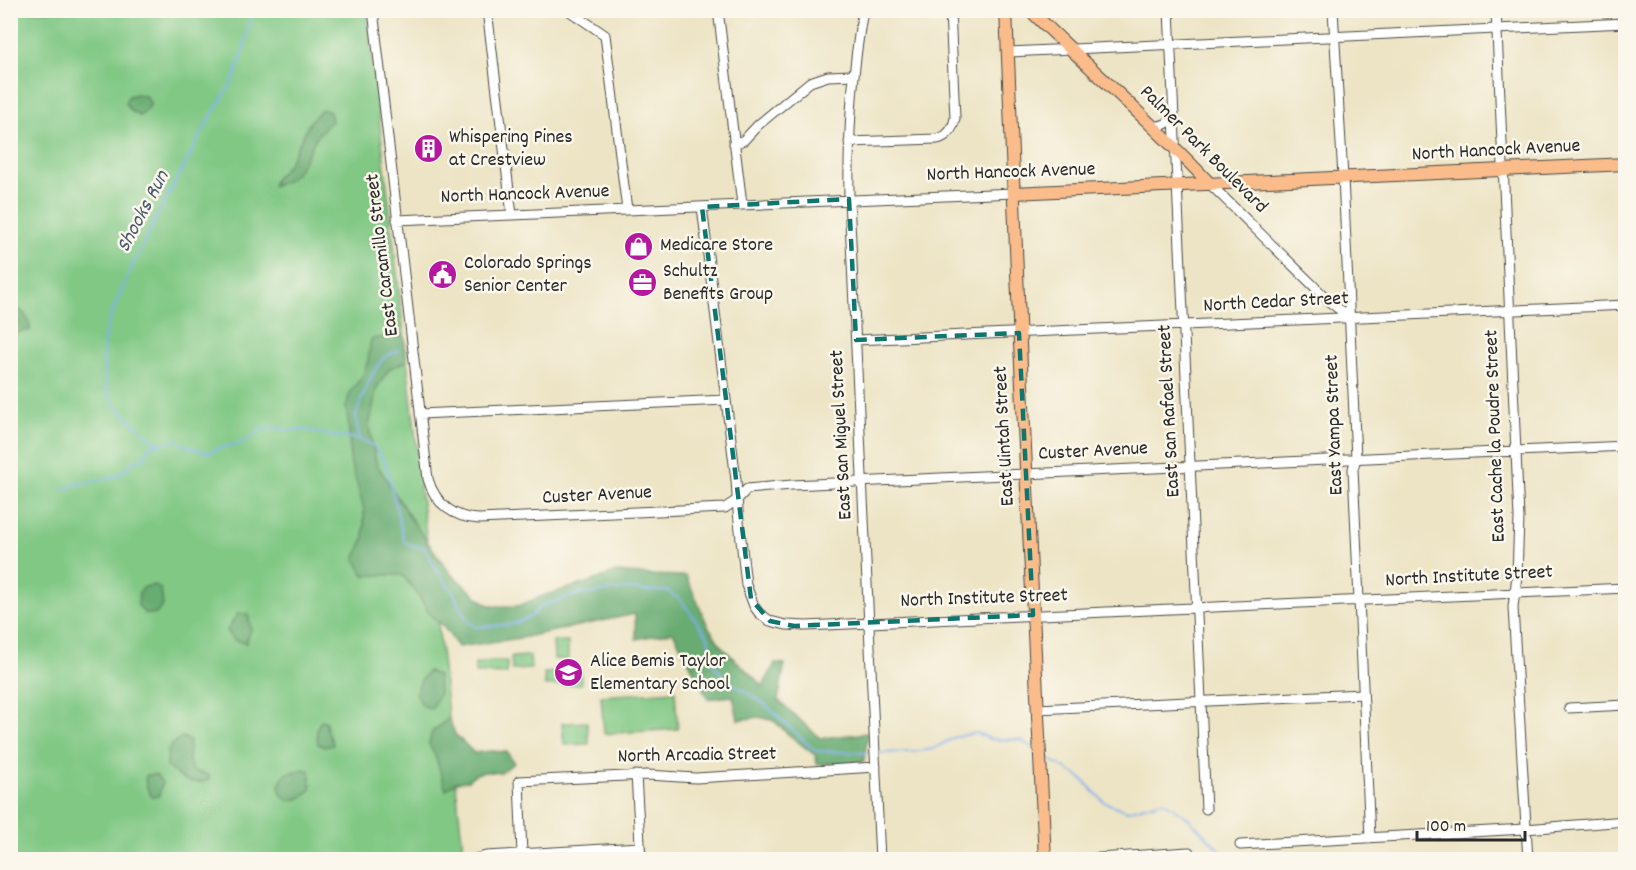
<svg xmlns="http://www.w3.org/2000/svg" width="1636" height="870" font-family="Dekko,sans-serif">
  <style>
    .green { fill: #80c884; stroke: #567a58; stroke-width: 1.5 }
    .forest { fill: #68ac72; stroke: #4a6c4e; stroke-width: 1.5 }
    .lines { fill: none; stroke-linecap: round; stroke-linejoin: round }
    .stream { stroke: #80b0eb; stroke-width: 2 }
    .minor-casing { stroke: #484742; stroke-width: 11 }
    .major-casing { stroke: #484742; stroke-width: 14 }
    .minor { stroke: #fff; stroke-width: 9 }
    .major { stroke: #fabc8b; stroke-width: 12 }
    .marked { fill: none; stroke: #0f766e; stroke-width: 4.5; stroke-dasharray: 12 8; stroke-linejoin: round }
    .labels { text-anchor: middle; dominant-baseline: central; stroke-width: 5; stroke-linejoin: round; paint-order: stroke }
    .poi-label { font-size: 20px; fill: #2b2b2b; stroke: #fbf7ec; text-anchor: start }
    .street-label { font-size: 20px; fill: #2b2b2b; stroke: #fbf7ec }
    .water-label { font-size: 21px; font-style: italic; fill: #495a6e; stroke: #fbf7ec }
  </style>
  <rect width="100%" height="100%" fill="#fbf7ec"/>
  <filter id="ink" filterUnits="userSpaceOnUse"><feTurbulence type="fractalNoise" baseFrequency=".0167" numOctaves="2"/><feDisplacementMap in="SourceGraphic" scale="12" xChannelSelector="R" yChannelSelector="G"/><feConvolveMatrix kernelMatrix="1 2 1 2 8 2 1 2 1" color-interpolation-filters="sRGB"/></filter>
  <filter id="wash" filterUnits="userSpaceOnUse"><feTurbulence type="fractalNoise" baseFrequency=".008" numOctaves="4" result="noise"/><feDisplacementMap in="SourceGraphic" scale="24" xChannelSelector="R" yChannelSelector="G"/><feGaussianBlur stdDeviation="1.35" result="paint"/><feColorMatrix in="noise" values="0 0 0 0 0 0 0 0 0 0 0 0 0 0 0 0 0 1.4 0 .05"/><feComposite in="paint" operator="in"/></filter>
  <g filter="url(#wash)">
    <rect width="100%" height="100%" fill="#ede4c5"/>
    <!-- green -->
    <path class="green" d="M 10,11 L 367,11 L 421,483 L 420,488 L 438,623 L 464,858 L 433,860 L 11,859 Z
      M 553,641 L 568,642 L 568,660 L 554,659 Z
      M 530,656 L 531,669 L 512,670 L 511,657 Z
      M 489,661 L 507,661 L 507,674 L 475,673 L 475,664 Z
      M 581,671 L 581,684 L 545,686 L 544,673 Z
      M 675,691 L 678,729 L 604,734 L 601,696 Z
      M 587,722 L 589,744 L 564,745 L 562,723 Z"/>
    <!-- forest -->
    <path class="forest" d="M 137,94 L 145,96 L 151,104 L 145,112 L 140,116 L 131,111 L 125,102 L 129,96 Z
      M 322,109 L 330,112 L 332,121 C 327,125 322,130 318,135 C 303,157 303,179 272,186 L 274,180 L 289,163 L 310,122 Z
      M 11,304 C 22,310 30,317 30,330 L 18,332 L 11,341 Z
      M 404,335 L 407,361 L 390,368 L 377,387 L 369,426 L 376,463 L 409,516 L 450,573 L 485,603 L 492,606 L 518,606 L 545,595 L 590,582 L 616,572 L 652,575 L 686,576 L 708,626 L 722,647 L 763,686 L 775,663 L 785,664 L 778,700 L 820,738 L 868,733 L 864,762 L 817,764 L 816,756 L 788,734 L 774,721 L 759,717 L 738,720 L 733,696 L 708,699 L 673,632 L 636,639 L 635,614 L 521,638 L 458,647 L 443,626 L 431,616 L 414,589 L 402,575 L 364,575 L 355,559 L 364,538 L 364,509 L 350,460 L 349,427 L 346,407 L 350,393 L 363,375 L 368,361 L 371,339 Z
      M 155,585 L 161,590 L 163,605 L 156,614 L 145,614 L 138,605 L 139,592 L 145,587 Z
      M 237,614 L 248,614 L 251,630 L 246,643 L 234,640 L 227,631 Z
      M 428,671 L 438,676 L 439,695 L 431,709 L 422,705 L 416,693 L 421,680 Z
      M 449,718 L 455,734 L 474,753 L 490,751 L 507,752 L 514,763 L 500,773 C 488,771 476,771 467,781 L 456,782 L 446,790 L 436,758 L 429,744 L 432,732 Z
      M 322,720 L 326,722 C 326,732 331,736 333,745 L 324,747 L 318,744 C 317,734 315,727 322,720 Z
      M 182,737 L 190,741 C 188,751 187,762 193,771 L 209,775 L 209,780 C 190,787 182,779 167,767 C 167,750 167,746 182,737 Z
      M 304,769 L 310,771 L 311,790 L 300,798 L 289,801 L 281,794 L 279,785 L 285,774 Z
      M 147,775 L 156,775 L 162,783 L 159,796 L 152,797 L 147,788 L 145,779 Z"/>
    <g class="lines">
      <!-- stream -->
      <path class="stream" d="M 138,427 L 112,402 L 106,389 L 103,360 L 104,339 L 112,313 L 128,275 L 158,214 L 215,109 L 232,83 L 241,58 L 253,10
        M 142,431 L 159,443
        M 359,439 L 356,416 L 362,397 L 373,373 L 384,357 L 399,350
        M 62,490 L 66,490 L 77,484 L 111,478 L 123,472 L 133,461 L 143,459 L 150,446 L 176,440 L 184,445 L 209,453 L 222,447 L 240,444 L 263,429 L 275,427 L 286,430 L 308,430 L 327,435 L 359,439 L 373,445 L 386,464 L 404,541 L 412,546 L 424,547 L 441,576 L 455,595 L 460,608 L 469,622 L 476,627 L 513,624 L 532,616 L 541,606 L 582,593 L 591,594 L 604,591 L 629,589 L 645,591 L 667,591 L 681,600 L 708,637 L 714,666 L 732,683 L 762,702 L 815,751 L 871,753
        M 877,753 L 912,752 L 933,749 L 955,737 L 977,733 L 990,739 L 1021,740 L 1035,750
        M 1044,756 L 1081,778 L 1104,802 L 1127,811 L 1163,801 L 1187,817 L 1230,860"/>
    </g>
  </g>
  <g filter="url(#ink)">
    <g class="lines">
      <defs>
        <path id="minor" d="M 373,10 L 428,479 C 435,504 454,518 479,519 L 725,508 L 737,500 L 747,489 L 792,485 L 1626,446
          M 487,10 L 512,215
          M 568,10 L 605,35 L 627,210
          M 718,10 L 742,204
          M 863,10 C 852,73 848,136 849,199 L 880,860
          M 1169,10 L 1206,809
          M 1333,10 L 1343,177 L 1356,458 L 1353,469 L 1370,838
          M 1496,10 L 1519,518 L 1517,576 L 1513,607 L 1528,860
          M 1008,52 L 1626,23
          M 1153,126 C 1163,127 1169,123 1174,116
          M 849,142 L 937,139 C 947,137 953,129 955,118 L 950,10
          M 734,144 L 744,140 L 758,125 L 810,82 L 828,76 L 854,75
          M 1210,184 L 1331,303 L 1349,317
          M 702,207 L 736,480 L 738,512 L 746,585 L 754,606 L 759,613 L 770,621 L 786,625 L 806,626 L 1626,588
          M 397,220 L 1014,193
          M 856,340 L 1626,305
          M 420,414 L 726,400
          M 1569,708 L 1626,705
          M 1037,709 L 1363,694
          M 636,775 L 641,860
          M 1240,845 L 1525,829 L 1626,821
          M 522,854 L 519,781 L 647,775 L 696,778 L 876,767
          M 472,860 L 486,856 L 640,847
          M 1069,860 L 1189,852"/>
        <path id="major" d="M 1006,10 L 1020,344 L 1045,860
          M 1030,10 C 1090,69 1153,123 1210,184
          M 1014,193 L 1626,164"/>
      </defs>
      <!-- minor casing -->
      <use href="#minor" class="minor-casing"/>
      <!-- major casing -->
      <use href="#major" class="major-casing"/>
      <!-- minor -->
      <use href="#minor" class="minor"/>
      <!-- major -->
      <use href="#major" class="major"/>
    </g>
  </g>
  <!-- marked area -->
  <path class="marked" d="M 849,199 L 856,340 L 1019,333 L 1033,615 L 794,626 L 770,621 L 751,599 L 702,207 Z"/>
  <!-- icons -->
  <defs>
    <symbol id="building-disc" viewBox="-11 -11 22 22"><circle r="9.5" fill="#b5179e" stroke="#fbf7ec"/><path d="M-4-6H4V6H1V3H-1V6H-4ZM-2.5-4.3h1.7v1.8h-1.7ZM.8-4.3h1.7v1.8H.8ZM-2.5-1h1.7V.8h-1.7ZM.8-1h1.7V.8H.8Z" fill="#fff"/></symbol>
    <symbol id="shop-disc" viewBox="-11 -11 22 22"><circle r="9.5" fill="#b5179e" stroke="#fbf7ec"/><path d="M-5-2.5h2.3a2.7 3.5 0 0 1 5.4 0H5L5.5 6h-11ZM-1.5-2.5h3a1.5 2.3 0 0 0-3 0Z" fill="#fff"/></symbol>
    <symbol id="civic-disc" viewBox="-11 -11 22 22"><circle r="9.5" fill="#b5179e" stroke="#fbf7ec"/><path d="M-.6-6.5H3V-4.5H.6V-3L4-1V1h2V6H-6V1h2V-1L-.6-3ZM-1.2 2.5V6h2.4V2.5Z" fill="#fff"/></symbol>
    <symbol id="office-disc" viewBox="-11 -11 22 22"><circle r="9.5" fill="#b5179e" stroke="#fbf7ec"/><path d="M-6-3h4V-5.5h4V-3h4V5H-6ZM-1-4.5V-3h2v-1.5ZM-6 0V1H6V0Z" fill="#fff"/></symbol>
    <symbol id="school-disc" viewBox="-11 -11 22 22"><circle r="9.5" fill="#b5179e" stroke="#fbf7ec"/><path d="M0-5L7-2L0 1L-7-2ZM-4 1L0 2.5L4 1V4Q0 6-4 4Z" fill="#fff"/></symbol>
  </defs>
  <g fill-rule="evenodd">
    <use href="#building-disc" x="412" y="132" width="33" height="33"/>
    <use href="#shop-disc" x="622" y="230" width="33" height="33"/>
    <use href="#civic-disc" x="426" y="258" width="33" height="33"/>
    <use href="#office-disc" x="626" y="266" width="33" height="33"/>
    <use href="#school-disc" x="552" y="656" width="33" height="33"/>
  </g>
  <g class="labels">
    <!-- poi labels -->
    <g class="poi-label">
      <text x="449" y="138">Whispering Pines<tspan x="449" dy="23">at Crestview</tspan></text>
      <text x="660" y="246">Medicare Store</text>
      <text x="464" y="264">Colorado Springs<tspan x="464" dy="23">Senior Center</tspan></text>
      <text x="663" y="272">Schultz<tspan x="663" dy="23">Benefits Group</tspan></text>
      <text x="590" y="662">Alice Bemis Taylor<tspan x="590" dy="23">Elementary School</tspan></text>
    </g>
    <!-- street labels -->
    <g class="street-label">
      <text transform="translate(1203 150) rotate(45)">Palmer Park Boulevard</text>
      <text transform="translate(1496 151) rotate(-3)">North Hancock Avenue</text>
      <text transform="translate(1011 173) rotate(-2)">North Hancock Avenue</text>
      <text transform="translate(525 195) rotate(-2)">North Hancock Avenue</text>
      <text transform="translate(383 255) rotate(-97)">East Caramillo Street</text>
      <text transform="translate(1276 303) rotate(-3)">North Cedar Street</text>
      <text transform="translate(1170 411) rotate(-93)">East San Rafael Street</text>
      <text transform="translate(1335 425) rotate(-92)">East Yampa Street</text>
      <text transform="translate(842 435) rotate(-93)">East San Miguel Street</text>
      <text transform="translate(1005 436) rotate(-93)">East Uintah Street</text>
      <text transform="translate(1496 436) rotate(-92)">East Cache la Poudre Street</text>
      <text transform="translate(1093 452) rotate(-3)">Custer Avenue</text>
      <text transform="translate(597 496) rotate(-3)">Custer Avenue</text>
      <text transform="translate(1469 577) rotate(-3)">North Institute Street</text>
      <text transform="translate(984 599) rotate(-2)">North Institute Street</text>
      <text transform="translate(697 756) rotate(-1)">North Arcadia Street</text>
    </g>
    <!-- water labels -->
    <g class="water-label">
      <text transform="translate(144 212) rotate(-62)">Shooks Run</text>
    </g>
  </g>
  <!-- margin -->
  <rect width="1636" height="870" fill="none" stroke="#fbf7ec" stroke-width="36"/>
  <!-- scale -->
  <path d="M1417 831v9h108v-9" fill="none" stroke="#2b2b2b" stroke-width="3"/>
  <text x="1426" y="831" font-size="18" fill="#2b2b2b" stroke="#fbf7ec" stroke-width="4.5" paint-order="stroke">100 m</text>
</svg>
